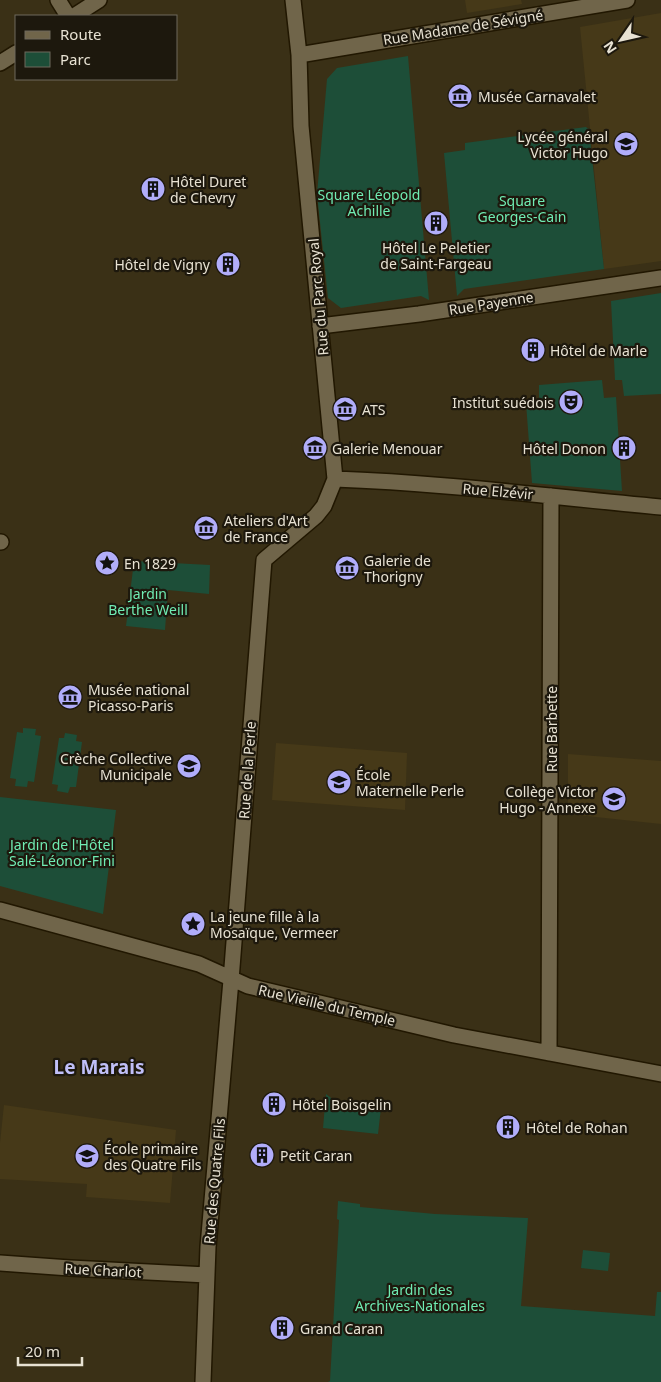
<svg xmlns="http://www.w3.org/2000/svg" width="661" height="1382" font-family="'Noto Sans',sans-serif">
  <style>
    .built { fill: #463918 }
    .green { fill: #1d4e38 }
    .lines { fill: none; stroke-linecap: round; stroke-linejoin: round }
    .minor-casing { stroke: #211701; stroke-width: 18 }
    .minor { stroke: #70654a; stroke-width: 15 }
    .labels { text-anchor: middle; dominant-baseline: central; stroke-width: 4.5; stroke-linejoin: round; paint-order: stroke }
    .street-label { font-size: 14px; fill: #e8e2d3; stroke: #1d180d }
    .poi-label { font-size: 14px; fill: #e8e2d3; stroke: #1d180d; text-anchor: start }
    .park-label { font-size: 14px; fill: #70ecb3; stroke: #1d180d }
    .district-label { font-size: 19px; font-weight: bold; fill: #c0bff8; stroke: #1d180d }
  </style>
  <rect width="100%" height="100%" fill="#3a3016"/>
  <!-- built -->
  <path class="built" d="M 465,0 L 521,0 L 522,4 L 467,13 Z
    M 661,13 L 661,261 L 604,269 L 580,27 Z
    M 276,743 L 407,753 L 405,810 L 272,800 Z
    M 568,754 L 661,761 L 661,824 L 568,814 Z
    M 4,1105 L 176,1130 L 170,1203 L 86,1197 L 87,1184 L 0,1179 L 0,1143 Z"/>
  <!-- green -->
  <path class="green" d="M 408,56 L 429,300 L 421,296 L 341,308 L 328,298 L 317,194 L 327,79 L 337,68 Z
    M 586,127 L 587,128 L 589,129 L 604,269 L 464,289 L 457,296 L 444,153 L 465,150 L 465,143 Z
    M 661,293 L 661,394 L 624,396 L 622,380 L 615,380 L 611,301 Z
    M 602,380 L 604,398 L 616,397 L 622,491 L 532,483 L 526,403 L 539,402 L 539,385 Z
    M 134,561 L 210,565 L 209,594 L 168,590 L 165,630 L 126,626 Z
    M 23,728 L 36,729 L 35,735 L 41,736 L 34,782 L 28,781 L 27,787 L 15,786 L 16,779 L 10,778 L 17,732 L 23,733 Z
    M 65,733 L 77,735 L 76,741 L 82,742 L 76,787 L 70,787 L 68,793 L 57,791 L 58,785 L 52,784 L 59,738 L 64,738 Z
    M 0,797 L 116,810 L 103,914 L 0,886 Z
    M 326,1094 C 350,1113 355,1111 382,1099 L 378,1134 L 323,1128 Z
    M 338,1201 L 360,1204 L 360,1207 L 435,1214 L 528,1218 L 521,1306 L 655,1316 L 657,1292 L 661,1292 L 661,1382 L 328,1382 L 330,1381 L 339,1220 L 337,1219 Z
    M 583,1250 L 610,1253 L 608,1271 L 581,1268 Z"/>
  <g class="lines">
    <defs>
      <path id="minor" d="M 58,0 L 68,16
        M 74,16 L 99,0
        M 299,55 L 627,0
        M 0,63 L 16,53
        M 320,326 L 419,314 L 661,278
        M 335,479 C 444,483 553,497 661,507
        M 0,542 L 1,542
        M 0,910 L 199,964 L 248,986 L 454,1035 L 661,1074
        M 549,1053 L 551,496
        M 0,1263 L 70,1268 L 207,1275
        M 203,1382 L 208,1247 L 231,980 L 264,560 L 316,516 L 324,506 L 335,479 L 301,126 L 299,55 L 293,0"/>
    </defs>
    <!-- minor casing -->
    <use href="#minor" class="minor-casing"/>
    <!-- minor -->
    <use href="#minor" class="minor"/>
  </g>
  <!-- icons -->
  <defs>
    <symbol id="museum-disc" viewBox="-11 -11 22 22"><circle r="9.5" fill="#b1adfa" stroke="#1d180d"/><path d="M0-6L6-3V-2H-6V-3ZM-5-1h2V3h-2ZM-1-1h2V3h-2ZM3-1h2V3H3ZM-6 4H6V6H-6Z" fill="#111"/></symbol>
    <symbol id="school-disc" viewBox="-11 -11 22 22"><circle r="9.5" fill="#b1adfa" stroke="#1d180d"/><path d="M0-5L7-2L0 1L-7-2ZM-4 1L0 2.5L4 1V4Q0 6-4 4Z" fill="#111"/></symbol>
    <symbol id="building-disc" viewBox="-11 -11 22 22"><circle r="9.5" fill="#b1adfa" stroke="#1d180d"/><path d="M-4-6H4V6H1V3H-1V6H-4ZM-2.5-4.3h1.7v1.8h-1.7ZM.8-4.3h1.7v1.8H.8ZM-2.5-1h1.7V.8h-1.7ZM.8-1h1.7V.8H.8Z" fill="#111"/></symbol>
    <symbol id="theatre-disc" viewBox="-11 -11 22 22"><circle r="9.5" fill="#b1adfa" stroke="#1d180d"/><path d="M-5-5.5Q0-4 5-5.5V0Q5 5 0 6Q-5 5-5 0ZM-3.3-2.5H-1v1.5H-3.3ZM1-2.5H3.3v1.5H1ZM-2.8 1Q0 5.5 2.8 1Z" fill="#111"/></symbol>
    <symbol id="sight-disc" viewBox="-11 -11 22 22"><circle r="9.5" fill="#b1adfa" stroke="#1d180d"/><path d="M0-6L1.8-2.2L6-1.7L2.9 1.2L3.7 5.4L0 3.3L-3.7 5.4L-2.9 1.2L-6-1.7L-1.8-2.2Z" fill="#111"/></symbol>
  </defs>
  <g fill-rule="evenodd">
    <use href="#museum-disc" x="446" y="82" width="28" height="28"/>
    <use href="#school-disc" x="612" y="130" width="28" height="28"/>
    <use href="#building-disc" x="139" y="175" width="28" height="28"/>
    <use href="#building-disc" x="422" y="209" width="28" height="28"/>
    <use href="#building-disc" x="214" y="250" width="28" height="28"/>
    <use href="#building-disc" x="519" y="336" width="28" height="28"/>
    <use href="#theatre-disc" x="557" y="388" width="28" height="28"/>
    <use href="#museum-disc" x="331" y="395" width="28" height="28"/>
    <use href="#museum-disc" x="301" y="434" width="28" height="28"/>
    <use href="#building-disc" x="610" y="434" width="28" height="28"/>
    <use href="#museum-disc" x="192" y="514" width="28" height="28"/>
    <use href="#sight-disc" x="93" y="549" width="28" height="28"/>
    <use href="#museum-disc" x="333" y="554" width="28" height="28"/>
    <use href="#museum-disc" x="56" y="683" width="28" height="28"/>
    <use href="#school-disc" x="175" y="752" width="28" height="28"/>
    <use href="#school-disc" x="325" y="768" width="28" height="28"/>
    <use href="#school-disc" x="600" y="785" width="28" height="28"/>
    <use href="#sight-disc" x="179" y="910" width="28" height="28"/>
    <use href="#building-disc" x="260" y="1090" width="28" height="28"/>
    <use href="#building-disc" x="494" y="1113" width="28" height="28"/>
    <use href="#building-disc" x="248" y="1141" width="28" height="28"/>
    <use href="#school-disc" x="73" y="1142" width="28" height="28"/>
    <use href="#building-disc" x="268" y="1314" width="28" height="28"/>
  </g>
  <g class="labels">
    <!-- street labels -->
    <g class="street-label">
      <text transform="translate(463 27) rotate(-9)">Rue Madame de Sévigné</text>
      <text transform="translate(318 297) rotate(-95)">Rue du Parc Royal</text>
      <text transform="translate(491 303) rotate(-9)">Rue Payenne</text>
      <text transform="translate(498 491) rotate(5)">Rue Elzévir</text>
      <text transform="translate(551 729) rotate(-90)">Rue Barbette</text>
      <text transform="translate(247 770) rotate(-86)">Rue de la Perle</text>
      <text transform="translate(327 1005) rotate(13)">Rue Vieille du Temple</text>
      <text transform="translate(214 1181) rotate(-85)">Rue des Quatre Fils</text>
      <text transform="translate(103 1270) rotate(3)">Rue Charlot</text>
    </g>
    <!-- poi labels -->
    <g class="poi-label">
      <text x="478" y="96">Musée Carnavalet</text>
      <text x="608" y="136" text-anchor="end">Lycée général<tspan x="608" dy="16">Victor Hugo</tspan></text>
      <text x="170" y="181">Hôtel Duret<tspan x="170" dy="16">de Chevry</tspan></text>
      <text x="436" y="247" text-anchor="middle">Hôtel Le Peletier<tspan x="436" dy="16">de Saint-Fargeau</tspan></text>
      <text x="210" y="264" text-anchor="end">Hôtel de Vigny</text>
      <text x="550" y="350">Hôtel de Marle</text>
      <text x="554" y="402" text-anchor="end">Institut suédois</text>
      <text x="362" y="409">ATS</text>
      <text x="332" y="448">Galerie Menouar</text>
      <text x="606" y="448" text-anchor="end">Hôtel Donon</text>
      <text x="224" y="520">Ateliers d'Art<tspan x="224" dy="16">de France</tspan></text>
      <text x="364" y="560">Galerie de<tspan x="364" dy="16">Thorigny</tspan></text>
      <text x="124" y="563">En 1829</text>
      <text x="88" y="689">Musée national<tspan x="88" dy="16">Picasso-Paris</tspan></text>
      <text x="172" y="758" text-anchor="end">Crèche Collective<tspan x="172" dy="16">Municipale</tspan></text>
      <text x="356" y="774">École<tspan x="356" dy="16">Maternelle Perle</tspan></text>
      <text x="596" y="791" text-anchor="end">Collège Victor<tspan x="596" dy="16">Hugo - Annexe</tspan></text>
      <text x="210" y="916">La jeune fille à la<tspan x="210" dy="16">Mosaïque, Vermeer</tspan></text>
      <text x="292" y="1104">Hôtel Boisgelin</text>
      <text x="526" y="1127">Hôtel de Rohan</text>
      <text x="104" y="1148">École primaire<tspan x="104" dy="16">des Quatre Fils</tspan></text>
      <text x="280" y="1155">Petit Caran</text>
      <text x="300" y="1328">Grand Caran</text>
    </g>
    <!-- park labels -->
    <g class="park-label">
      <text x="369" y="194">Square Léopold<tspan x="369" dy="16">Achille</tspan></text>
      <text x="522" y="200">Square<tspan x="522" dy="16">Georges-Cain</tspan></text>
      <text x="148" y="593">Jardin<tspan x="148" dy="16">Berthe Weill</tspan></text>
      <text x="62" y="844">Jardin de l'Hôtel<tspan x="62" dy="16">Salé-Léonor-Fini</tspan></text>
      <text x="420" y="1289">Jardin des<tspan x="420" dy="16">Archives-Nationales</tspan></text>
    </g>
    <!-- district labels -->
    <g class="district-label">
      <text x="99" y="1067">Le Marais</text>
    </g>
  </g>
  <!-- legend -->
  <rect x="15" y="15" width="162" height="65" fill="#1d180d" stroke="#6e695c"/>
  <rect x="25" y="31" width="25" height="8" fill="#70654a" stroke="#6e695c"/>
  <text x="60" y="40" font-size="15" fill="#e8e2d3">Route</text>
  <rect x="25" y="52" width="25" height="15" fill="#1d4e38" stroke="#6e695c"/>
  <text x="60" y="65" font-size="15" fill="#e8e2d3">Parc</text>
  <!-- north arrow -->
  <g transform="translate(621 40) rotate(236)" stroke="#1d180d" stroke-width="4" paint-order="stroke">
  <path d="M0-4L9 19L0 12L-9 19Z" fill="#e8e2d3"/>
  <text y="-8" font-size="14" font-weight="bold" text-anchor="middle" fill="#e8e2d3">N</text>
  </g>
  <!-- scale -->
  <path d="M18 1357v8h64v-8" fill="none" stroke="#e8e2d3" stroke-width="2.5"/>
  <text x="25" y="1357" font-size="15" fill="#e8e2d3" stroke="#1d180d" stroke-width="4" paint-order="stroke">20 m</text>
</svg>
